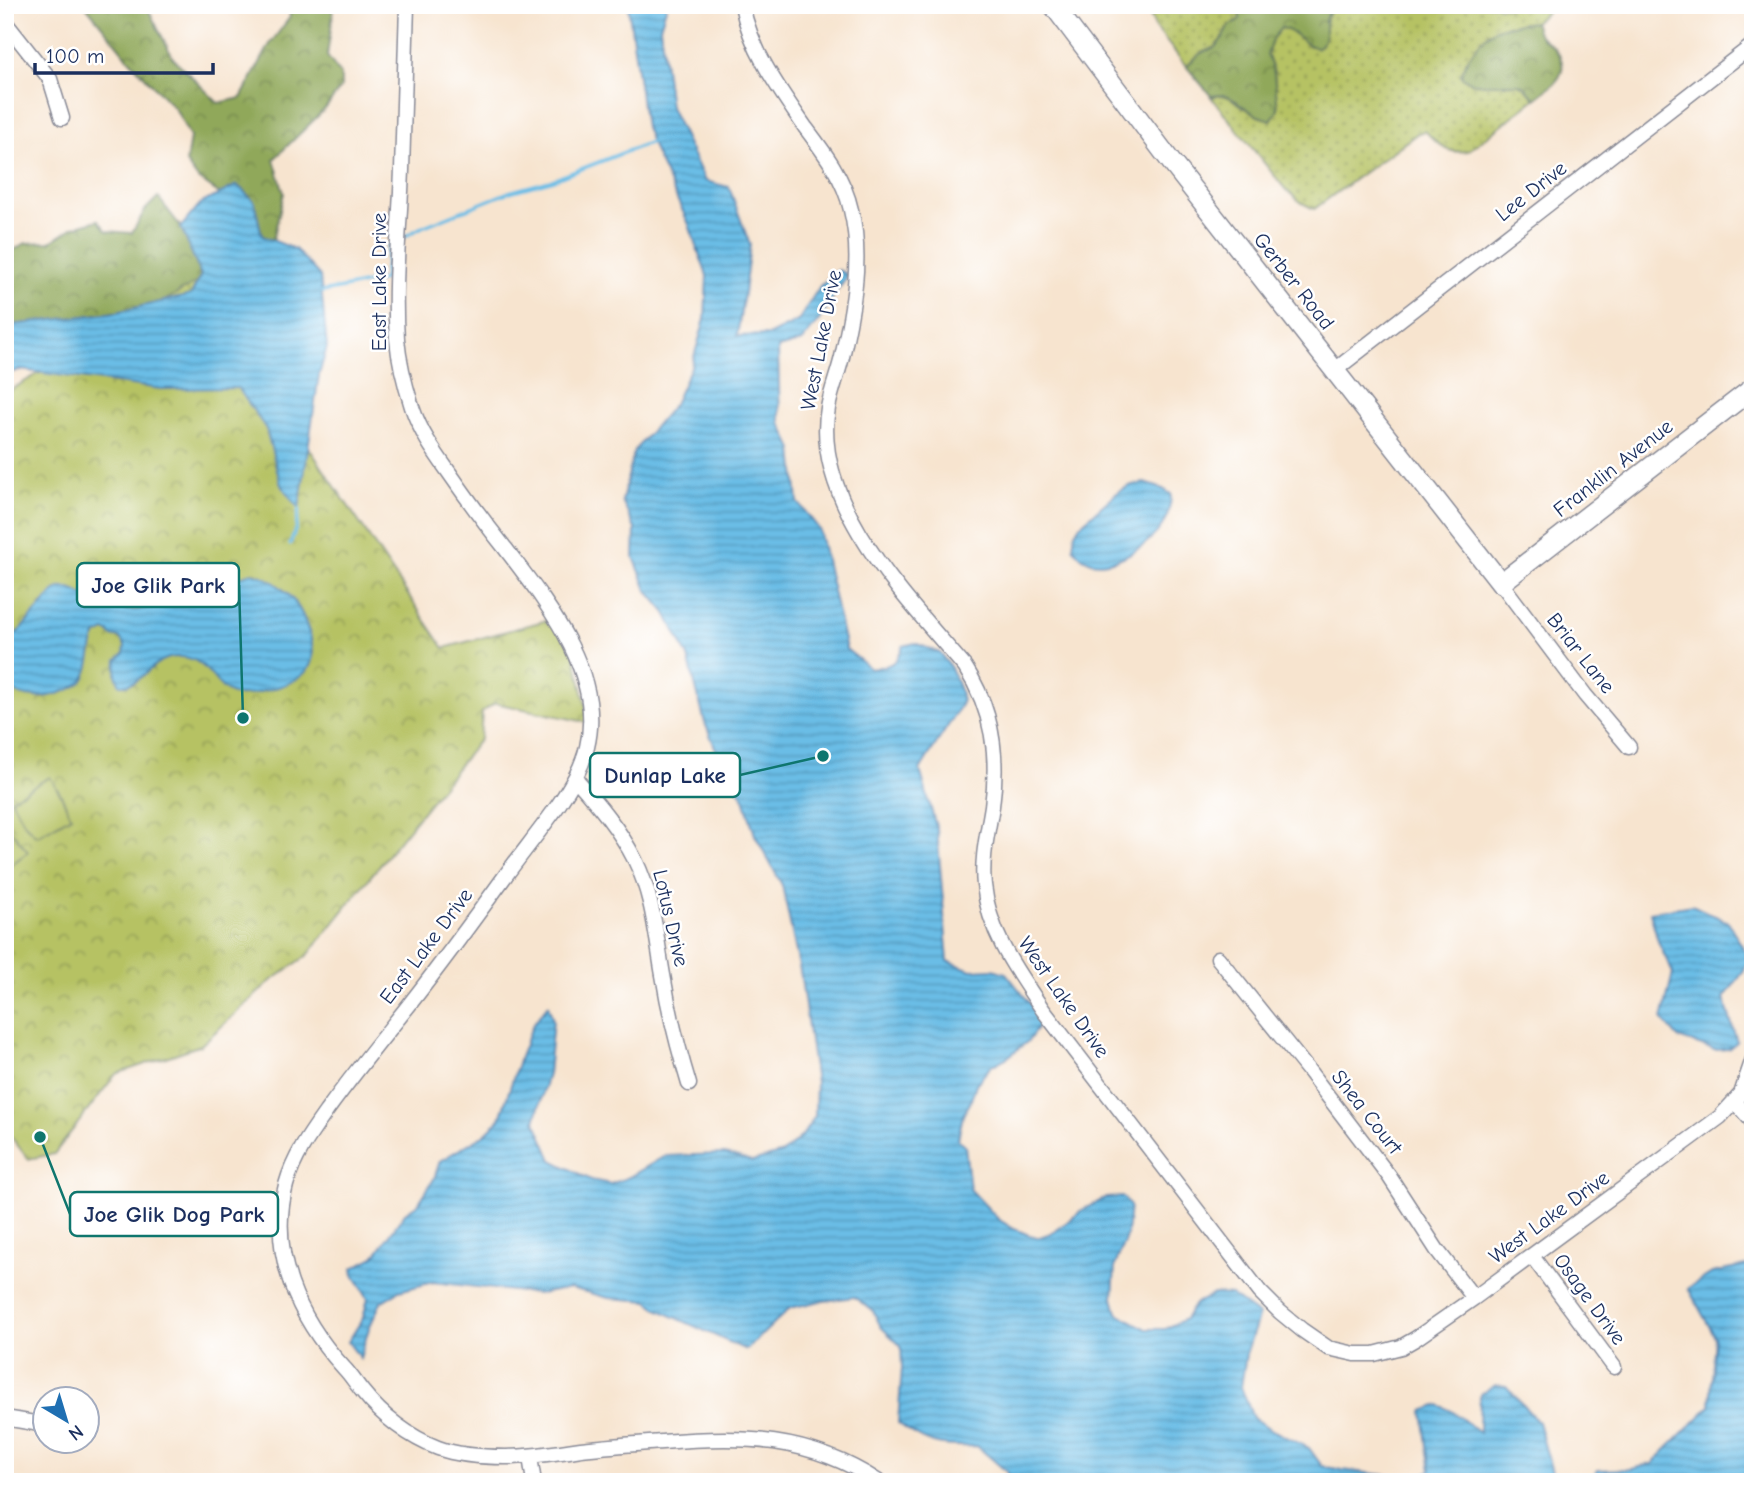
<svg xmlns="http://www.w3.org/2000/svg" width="1758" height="1487" font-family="'Comic Neue',sans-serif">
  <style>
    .grass { fill: url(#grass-dots); stroke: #687861; stroke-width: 2 }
    .forest { fill: url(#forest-crowns); stroke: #566c5c; stroke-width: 2 }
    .park { fill: url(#park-crowns); stroke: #687861; stroke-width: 2 }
    .pitch { fill: #b6c264; stroke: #687861; stroke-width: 2 }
    .water { fill: url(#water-rules); stroke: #4276a2; stroke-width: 2 }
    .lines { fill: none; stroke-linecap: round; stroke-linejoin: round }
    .stream { stroke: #6abde6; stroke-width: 3.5 }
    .street-casing { stroke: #898a96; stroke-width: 17 }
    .secondary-casing { stroke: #898a96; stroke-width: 22 }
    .street { stroke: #fff; stroke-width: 14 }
    .secondary { stroke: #fff; stroke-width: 19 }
    .labels { text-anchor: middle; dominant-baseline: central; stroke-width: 5; stroke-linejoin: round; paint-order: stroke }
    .street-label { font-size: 21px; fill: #1b2f5e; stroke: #fff }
    .leader { fill: none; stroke: #0f766e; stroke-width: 2.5 }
    .callout-dot { fill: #0f766e; stroke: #fff; stroke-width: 2.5 }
    .callout { fill: #fff; stroke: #0f766e; stroke-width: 2.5 }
    .callout-label { font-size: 23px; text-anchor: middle; font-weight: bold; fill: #1b2f5e }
  </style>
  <defs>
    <pattern id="grass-dots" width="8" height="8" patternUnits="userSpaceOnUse" patternTransform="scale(1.75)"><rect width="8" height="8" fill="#b6c264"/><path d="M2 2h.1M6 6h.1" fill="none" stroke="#939e56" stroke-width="1.8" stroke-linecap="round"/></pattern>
    <pattern id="forest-crowns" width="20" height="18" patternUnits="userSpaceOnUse" patternTransform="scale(1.75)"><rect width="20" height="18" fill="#90a85a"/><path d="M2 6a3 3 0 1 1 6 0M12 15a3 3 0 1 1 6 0" fill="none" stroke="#75894e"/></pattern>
    <pattern id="park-crowns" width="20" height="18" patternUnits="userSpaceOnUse" patternTransform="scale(1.75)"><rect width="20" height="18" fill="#b6c264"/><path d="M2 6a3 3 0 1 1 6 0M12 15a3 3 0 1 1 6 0" fill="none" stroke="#939e56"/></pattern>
    <pattern id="water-rules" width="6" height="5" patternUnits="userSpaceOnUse" patternTransform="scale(1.75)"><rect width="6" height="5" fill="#6abde6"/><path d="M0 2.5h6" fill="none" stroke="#569abe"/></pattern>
  </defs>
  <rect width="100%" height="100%" fill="#fff"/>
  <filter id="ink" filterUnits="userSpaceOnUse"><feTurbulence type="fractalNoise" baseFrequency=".0143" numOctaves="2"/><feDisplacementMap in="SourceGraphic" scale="14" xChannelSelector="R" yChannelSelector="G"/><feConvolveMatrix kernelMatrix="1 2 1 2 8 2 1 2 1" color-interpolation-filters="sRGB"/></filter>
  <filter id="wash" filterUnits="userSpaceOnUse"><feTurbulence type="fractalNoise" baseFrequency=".00686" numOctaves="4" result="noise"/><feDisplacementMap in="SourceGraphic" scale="28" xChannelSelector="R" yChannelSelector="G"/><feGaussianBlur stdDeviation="1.57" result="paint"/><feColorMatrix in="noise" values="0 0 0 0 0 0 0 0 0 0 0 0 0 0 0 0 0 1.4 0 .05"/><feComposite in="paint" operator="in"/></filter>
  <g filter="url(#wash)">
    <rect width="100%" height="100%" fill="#f7e4cf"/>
    <!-- grass -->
    <path class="grass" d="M 1146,5 L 1239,5 L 1240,19 L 1228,27 L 1222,39 L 1214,48 L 1201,53 L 1186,66 L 1155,27 Z
      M 1338,5 L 1496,5 L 1499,7 L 1556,5 L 1534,22 L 1505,26 L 1473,84 L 1518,84 L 1524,86 L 1535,99 L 1468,151 C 1444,154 1441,146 1425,131 L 1418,133 L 1314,209 L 1302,203 L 1286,190 L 1211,97 L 1223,95 L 1229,97 L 1258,116 L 1271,120 L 1278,109 L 1274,73 L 1267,54 L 1273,38 L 1281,28 L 1289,29 L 1310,46 L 1325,39 C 1325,21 1323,16 1338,5 Z"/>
    <!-- forest -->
    <path class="forest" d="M 85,5 L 146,5 L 173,58 L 218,103 L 241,98 L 270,44 L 290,17 L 288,5 L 331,5 L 333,14 L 327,56 L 341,75 L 341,87 L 325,109 L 274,159 L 284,193 L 273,240 L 262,236 L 254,201 L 237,185 L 220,194 L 197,178 L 186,163 L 190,137 L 176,110 L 128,58 Z
      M 1239,5 L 1338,5 C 1335,7 1331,9 1329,12 C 1319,23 1333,39 1316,48 C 1303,44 1295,30 1281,28 L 1273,38 L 1267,54 L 1274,73 L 1278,110 L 1271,120 L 1258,116 L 1229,97 L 1223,95 L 1211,96 L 1186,66 L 1201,53 L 1214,48 L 1222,39 L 1228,27 L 1240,19 Z
      M 1534,22 C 1536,26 1536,30 1538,33 C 1542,40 1551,43 1555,49 C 1574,72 1553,86 1535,99 L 1524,86 L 1518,84 L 1473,84 L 1461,76 C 1463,62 1481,37 1494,30 C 1506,24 1522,24 1534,22 Z
      M 158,197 L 181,227 L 201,275 L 191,295 L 117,312 L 5,326 L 5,255 L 26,243 L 50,242 L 74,227 L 98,220 L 107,231 L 132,233 L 145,210 Z"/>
    <!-- park -->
    <path class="park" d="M 197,282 L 444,648 L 555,618 L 574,652 L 590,723 L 495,703 L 482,712 L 480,739 L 308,955 L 271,981 L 201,1045 L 116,1074 L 54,1154 L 28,1159 L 5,1129 L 5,393 Z"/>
    <!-- pitch -->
    <path class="pitch" d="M 50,777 L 61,795 L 71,816 L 37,836 C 25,827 18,813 11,799 Z
      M 5,823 L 28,852 L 5,869 Z"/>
    <!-- water -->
    <path class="water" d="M 628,5 L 667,5 L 660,27 L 670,107 L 705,181 L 729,187 L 750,245 L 744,293 L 737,336 L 770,335 L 798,321 L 820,286 L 838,270 L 849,275 L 836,292 L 818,322 L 802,341 L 778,348 L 780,422 L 793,449 L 798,502 L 819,529 L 846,649 L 871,669 C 891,665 896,666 903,646 L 915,643 L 940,653 L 951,668 L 960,690 L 962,703 C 949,726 933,747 920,770 L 937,830 L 948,961 L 971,970 L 993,969 L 1006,973 L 1043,1020 L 1028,1041 L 1008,1057 L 991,1066 L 976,1084 L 970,1103 L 963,1115 L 958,1139 L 965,1146 L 970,1189 L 998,1219 L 1014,1229 L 1037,1238 L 1054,1232 L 1084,1209 L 1106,1198 L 1123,1197 L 1130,1206 L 1127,1234 L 1115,1266 L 1113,1298 L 1117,1313 L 1146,1329 L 1165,1329 L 1185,1319 L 1195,1304 L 1214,1294 L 1231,1295 L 1259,1315 L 1246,1354 L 1241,1387 L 1253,1418 L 1272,1430 L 1309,1448 L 1322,1466 L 1342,1470 L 1418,1479 L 1431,1470 L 1427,1446 L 1423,1411 L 1439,1405 L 1452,1411 L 1479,1432 L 1480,1394 L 1496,1385 L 1506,1386 L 1538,1422 L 1552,1472 L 1556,1482 L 1007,1482 L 1007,1472 L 977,1446 C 940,1447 929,1446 898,1423 L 902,1367 L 901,1346 L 881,1327 L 873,1311 L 854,1297 L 816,1302 L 790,1308 L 746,1350 L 657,1309 L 649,1301 L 609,1298 L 570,1288 L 540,1294 L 433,1282 L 399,1291 L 381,1302 L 369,1328 L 360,1358 L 348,1342 L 363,1318 L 368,1298 L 354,1275 L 353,1268 L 374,1257 L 405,1213 L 418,1204 L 434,1179 L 440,1161 L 485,1134 L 500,1119 L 520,1057 L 533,1024 L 548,1005 L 553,1020 L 548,1074 L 535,1121 L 552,1160 L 591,1180 L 611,1184 L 629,1177 L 665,1156 L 725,1154 L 752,1162 L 783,1153 L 802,1136 L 815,1116 L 816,1083 L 800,971 L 782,885 L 755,835 L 744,798 L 724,769 L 705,723 L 688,657 L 666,613 L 647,590 L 634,557 L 635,529 L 622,501 L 634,451 L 674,404 L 691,367 L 705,319 L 707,276 L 688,222 L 656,155 L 645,127 Z
      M 237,185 L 254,201 L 262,236 L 295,249 L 320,276 L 327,347 L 319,375 L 299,509 L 281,485 L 266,429 L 238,388 L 161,389 L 21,370 L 5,374 L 5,326 L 117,312 L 191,295 L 201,275 L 181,227 L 200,204 Z
      M 1145,483 L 1163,489 L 1171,494 C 1171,525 1149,545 1123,557 C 1112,562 1096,566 1085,559 C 1080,557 1077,552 1073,547 L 1075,533 L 1079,526 L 1119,491 L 1132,485 Z
      M 251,573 C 272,576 294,596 303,616 C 322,661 315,678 268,690 C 258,692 246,697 236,695 C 213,690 210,658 181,657 C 151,655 144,687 120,685 L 116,675 L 117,660 L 124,654 L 125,646 L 120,638 L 111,636 L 109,632 L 105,631 L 97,635 L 94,640 C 91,651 91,666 85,677 C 82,684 74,687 68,690 C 45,700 26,700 5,687 L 5,643 L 20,630 L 53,593 L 60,588 L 68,588 L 109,606 L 126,610 L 137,610 L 161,605 Z
      M 1692,905 L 1728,922 L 1749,958 L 1744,971 L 1724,998 L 1737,1042 L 1728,1049 L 1714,1050 L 1678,1038 L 1662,1019 L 1673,973 L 1659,944 L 1650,912 Z
      M 1752,1265 L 1753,1482 L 1589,1482 L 1598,1470 L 1632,1469 L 1652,1464 L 1710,1406 L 1715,1337 L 1688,1288 L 1712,1273 Z"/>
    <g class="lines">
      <!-- stream -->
      <path class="stream" d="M 402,238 L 422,227 L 509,192 L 550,181 L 651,142
        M 322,292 L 384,280 L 388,246 L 393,243
        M 290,544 L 296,528 L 299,509"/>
    </g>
  </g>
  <g filter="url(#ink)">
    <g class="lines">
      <defs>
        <path id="street" d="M 407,5 C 405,60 404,115 402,170 C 400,226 393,283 397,339 C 399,362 405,385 412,407 C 420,431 433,450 448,471 C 466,497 485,523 505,548 C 546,602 605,674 587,747 C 582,768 571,786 559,804 C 541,830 521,854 503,879 C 472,922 441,964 409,1005 C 382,1039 354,1073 328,1109 C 311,1133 294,1156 286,1185 C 268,1253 298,1318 344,1368 C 351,1375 356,1384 363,1392 C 382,1416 409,1437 438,1448 C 457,1455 486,1457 506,1457 C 531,1457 556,1453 581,1449 C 608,1446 635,1444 662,1442 C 742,1435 809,1436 879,1482
          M 742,5 C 751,51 779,89 805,127 C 824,152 844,178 851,210 C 863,258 853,309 842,357 C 838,374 831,391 828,408 C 811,503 909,601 965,667 C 993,710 999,756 992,806 C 988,832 981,858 984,885 C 989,934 1016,970 1043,1010 L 1260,1292 L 1280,1312 L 1302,1330 L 1328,1348 L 1355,1354 L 1374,1354 L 1401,1347 L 1415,1339 L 1474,1298 L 1720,1117 L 1741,1094 L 1753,1059
          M 5,22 L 50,79 L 62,118
          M 1335,370 L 1753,45
          M 1501,583 L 1585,695 L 1629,747
          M 575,778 C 598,804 620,830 635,860 C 653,896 656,936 663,975 C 669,1012 678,1048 689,1084
          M 1218,958 L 1308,1070 L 1389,1176 L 1437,1250 L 1474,1298
          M 1735,1102 L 1753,1122
          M 1532,1256 L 1614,1367
          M 5,1418 L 46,1425
          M 530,1457 L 534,1482"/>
        <path id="secondary" d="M 1053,5 L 1172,163 L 1501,583 L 1753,388"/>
      </defs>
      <!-- street casing -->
      <use href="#street" class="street-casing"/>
      <!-- secondary casing -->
      <use href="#secondary" class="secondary-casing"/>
      <!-- street -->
      <use href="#street" class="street"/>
      <!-- secondary -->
      <use href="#secondary" class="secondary"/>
    </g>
  </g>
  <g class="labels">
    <!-- street labels -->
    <g class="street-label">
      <text transform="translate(1531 191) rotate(-38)">Lee Drive</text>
      <text transform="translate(1294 281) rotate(52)">Gerber Road</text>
      <text transform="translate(379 282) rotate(-90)">East Lake Drive</text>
      <text transform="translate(821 340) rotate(-79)">West Lake Drive</text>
      <text transform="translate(1613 468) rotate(-38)">Franklin Avenue</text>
      <text transform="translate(1581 653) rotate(52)">Briar Lane</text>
      <text transform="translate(671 918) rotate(77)">Lotus Drive</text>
      <text transform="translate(426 946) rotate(-53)">East Lake Drive</text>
      <text transform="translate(1064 997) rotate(55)">West Lake Drive</text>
      <text transform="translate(1367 1112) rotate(52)">Shea Court</text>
      <text transform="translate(1549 1217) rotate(-36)">West Lake Drive</text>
      <text transform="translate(1590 1299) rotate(54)">Osage Drive</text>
    </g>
  </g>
  <!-- callouts -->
  <path class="leader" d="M243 718L239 585M823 756L740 775M40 1137L70 1214"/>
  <g class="callout-dot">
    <circle cx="243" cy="718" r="7"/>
    <circle cx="823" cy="756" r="7"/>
    <circle cx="40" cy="1137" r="7"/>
  </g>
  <g class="callout">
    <rect x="77" y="563" width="162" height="44" rx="7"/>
    <rect x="590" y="753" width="150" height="44" rx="7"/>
    <rect x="70" y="1192" width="208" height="44" rx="7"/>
  </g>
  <g class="callout-label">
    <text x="158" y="593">Joe Glik Park</text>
    <text x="665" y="783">Dunlap Lake</text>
    <text x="174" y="1222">Joe Glik Dog Park</text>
  </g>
  <!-- margin -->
  <rect width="1758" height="1487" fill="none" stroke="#fff" stroke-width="28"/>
  <!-- north arrow -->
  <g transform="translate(66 1420) rotate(142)"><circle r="33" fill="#ffffff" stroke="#a4acbf" stroke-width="2"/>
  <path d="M0-5L12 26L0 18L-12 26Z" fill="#1f6fb2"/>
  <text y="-10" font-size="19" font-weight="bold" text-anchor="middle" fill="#1b2f5e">N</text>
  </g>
  <!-- scale -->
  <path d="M35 63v10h178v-10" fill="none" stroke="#1b2f5e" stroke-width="3.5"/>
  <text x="46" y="63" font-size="21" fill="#1b2f5e" stroke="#ffffff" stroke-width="5" paint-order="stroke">100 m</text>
</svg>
